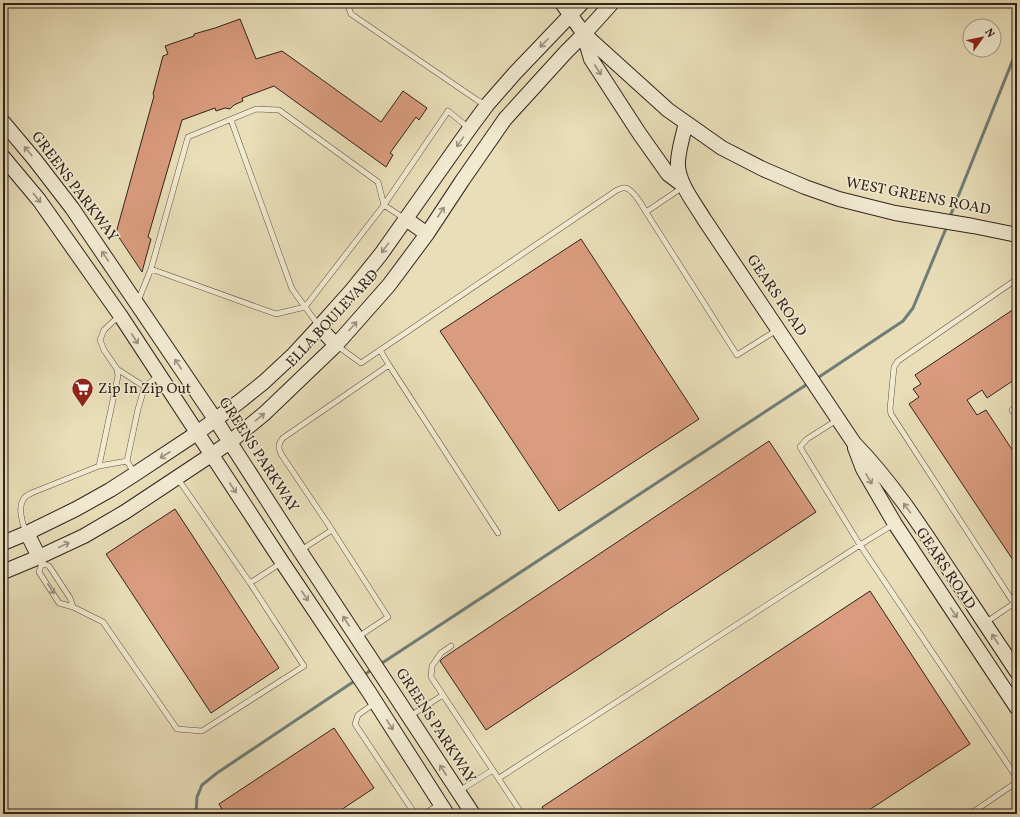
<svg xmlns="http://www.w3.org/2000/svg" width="1020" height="817" font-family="Vollkorn,serif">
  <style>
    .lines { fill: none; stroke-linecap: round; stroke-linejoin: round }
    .stream { stroke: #6e7e78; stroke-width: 3 }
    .building { fill: #d99c7e; stroke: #30231e }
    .lane-casing { stroke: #5e5244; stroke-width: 6 }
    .secondary-casing { stroke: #30231e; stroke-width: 16 }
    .lane { stroke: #f1ead1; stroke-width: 5 }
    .secondary { stroke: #f1ead1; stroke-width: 14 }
    .oneway { stroke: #9a9080 }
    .labels { text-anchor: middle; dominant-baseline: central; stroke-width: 3; stroke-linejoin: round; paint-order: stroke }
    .street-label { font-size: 15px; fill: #30231e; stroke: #f1ead1 }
    .poi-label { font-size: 15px; fill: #30231e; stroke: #f1ead1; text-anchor: start }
  </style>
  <rect width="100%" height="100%" fill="#e9deb8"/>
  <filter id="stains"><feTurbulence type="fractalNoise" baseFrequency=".005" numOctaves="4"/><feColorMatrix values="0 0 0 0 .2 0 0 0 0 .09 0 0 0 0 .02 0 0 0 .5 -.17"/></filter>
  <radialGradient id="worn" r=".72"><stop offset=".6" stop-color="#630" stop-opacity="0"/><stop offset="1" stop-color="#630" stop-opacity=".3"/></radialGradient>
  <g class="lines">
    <!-- stream -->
    <path class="stream" d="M 949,219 L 1014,57 L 1017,53
      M 816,379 L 903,321 L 913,308 L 947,226
      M 379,665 L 809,383
      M 362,676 L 373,669
      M 196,814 L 197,797 L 202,785 L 217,773 L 356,680"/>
  </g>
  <!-- building -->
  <path class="building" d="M 240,19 L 256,59 L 282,51 L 381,122 L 403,91 L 427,108 L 419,120 L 416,117 L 390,153 L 393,155 L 386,167 L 274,86 L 242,98 L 243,101 L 234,105 L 230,109 L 225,108 L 216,111 L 215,108 L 182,120 L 148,237 L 151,239 L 142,272 L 116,233 L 154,96 L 153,94 L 163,56 L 168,54 L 165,46 L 194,36 L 194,34 L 215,28 Z
    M 581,239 L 699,419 L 559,511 L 440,331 Z
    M 1017,307 L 1017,378 L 987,398 L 982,390 L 967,400 L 977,415 L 986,410 L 1017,457 L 1017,566 L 909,404 L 919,397 L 913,389 L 921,384 L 915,375 Z
    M 769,441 L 816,512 L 486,730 L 440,661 L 443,658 Z
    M 175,509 L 279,668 L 211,713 L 106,554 Z
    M 870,591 L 970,744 L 863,814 L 547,814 L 542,807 Z
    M 334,728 L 374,788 L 335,814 L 225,814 L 219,804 Z"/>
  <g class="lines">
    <defs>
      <path id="lane" d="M 347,3 L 351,14 L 477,100 L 486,105
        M 3,4 L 4,3
        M 231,120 L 292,289 L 319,326
        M 646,212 L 737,355 L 777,330
        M 151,269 L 276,314 L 305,307 L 384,205 L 448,111 L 469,128
        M 1017,279 L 898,361 L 894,367 L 890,409 L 891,414 L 1017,608
        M 138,301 L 151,269 L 188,137 L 256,109 L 279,110 L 378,182 L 384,205 L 405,219
        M 336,345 L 361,363 L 617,190 C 620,189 623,187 626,188 C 633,190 642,205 646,212 L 683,187
        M 389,365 L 498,533
        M 117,369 L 145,387
        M 1017,407 L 1012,410 L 1017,418
        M 837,420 L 807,439 L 800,447 L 860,545 L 1017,778
        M 99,466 L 127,461
        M 134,473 L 127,461 L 138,409 L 144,389 L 147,385 L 158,376
        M 332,530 L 388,617 L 358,637
        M 26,532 C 22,523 17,506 25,497 C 27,495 32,493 34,492 L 99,466 L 118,376 L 117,369 L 104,350 L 100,340 L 104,330 L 119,316
        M 301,550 L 332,530 L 281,454 C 278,447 278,444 283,438 L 389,365 L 380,350
        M 39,558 L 42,563 L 39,572 L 59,603 L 73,607 L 103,622 L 177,729 L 202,731 L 304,666 L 250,583 L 178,479
        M 42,563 L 49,566 L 70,598 L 73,607
        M 250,583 L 281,563
        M 985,623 L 1016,602
        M 451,646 L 441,653 L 432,666 L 431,677 L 522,814
        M 375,703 L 358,715 L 355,724 L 415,814
        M 410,716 L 443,695
        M 499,778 L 860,545 L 894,524
        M 459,791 L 493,770
        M 424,814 L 440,804
        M 970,814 L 1017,782"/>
      <path id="secondary" d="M 562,3 L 584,34 L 668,110 L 722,148 L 763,169 L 805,187 L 839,199 L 895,213 L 973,226 L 1017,235
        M 584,35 L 591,59 L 639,133 L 668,174 L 684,186
        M 3,122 L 35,160 L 72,208 L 215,419 L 300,551 L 473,814
        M 686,123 C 683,135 677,155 678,166 C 679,184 695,204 704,219 L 854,443 C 890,480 918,522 946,565 C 970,601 993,636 1017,672
        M 3,157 L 39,200 L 120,315 L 282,562 L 369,692 L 447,814
        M 406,219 L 427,234
        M 319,327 L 336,345
        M 855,448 L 863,469 L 895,524 L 1017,708
        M 27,533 L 39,557
        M 3,543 L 27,533 L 76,509 L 110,490 L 135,474 L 197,433 L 239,402 L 264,382 L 294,354 L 319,327 L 352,290 L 381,254 L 470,128 L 487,105 L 515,73 L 582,3
        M 3,572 L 39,557 L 84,536 L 125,512 L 211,455 L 230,442 L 265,413 L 336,345 L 389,285 L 427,234 L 462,181 L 505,119 L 566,52 L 584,34 L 612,3"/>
    </defs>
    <!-- lane casing -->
    <use href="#lane" class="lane-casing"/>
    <!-- secondary casing -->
    <use href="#secondary" class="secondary-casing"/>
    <!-- lane -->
    <use href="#lane" class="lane"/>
    <!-- secondary -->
    <use href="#secondary" class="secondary"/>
  </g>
  <!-- one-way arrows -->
  <defs><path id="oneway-shaft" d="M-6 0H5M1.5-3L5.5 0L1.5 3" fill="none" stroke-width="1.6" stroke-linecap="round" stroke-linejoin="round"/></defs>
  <g class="oneway">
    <use href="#oneway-shaft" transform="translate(544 43) rotate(134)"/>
    <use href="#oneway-shaft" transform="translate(598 70) rotate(57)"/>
    <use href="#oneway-shaft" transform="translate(460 142) rotate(125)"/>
    <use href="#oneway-shaft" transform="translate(28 151) rotate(-130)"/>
    <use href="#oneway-shaft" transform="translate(37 198) rotate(51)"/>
    <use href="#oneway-shaft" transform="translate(441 212) rotate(-57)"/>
    <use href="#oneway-shaft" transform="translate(385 248) rotate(126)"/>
    <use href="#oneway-shaft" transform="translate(105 256) rotate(-124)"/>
    <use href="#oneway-shaft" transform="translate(353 326) rotate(-48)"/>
    <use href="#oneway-shaft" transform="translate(135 339) rotate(57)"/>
    <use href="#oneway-shaft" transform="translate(178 364) rotate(-124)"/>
    <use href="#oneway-shaft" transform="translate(260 417) rotate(-39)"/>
    <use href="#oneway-shaft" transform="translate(165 455) rotate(147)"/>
    <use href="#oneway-shaft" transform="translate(869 479) rotate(60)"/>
    <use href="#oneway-shaft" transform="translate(233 488) rotate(57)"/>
    <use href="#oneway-shaft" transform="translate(907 508) rotate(-126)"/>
    <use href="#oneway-shaft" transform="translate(64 545) rotate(-25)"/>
    <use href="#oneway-shaft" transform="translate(51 589) rotate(57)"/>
    <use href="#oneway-shaft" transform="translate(305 596) rotate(56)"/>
    <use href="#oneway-shaft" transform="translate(954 613) rotate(56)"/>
    <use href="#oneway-shaft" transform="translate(346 621) rotate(-123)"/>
    <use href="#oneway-shaft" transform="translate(995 639) rotate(-124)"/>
    <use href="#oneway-shaft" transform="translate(390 725) rotate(57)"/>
    <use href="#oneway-shaft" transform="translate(443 770) rotate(-123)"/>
  </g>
  <!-- icons -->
  <defs>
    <symbol id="supermarket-pin" viewBox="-11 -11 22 30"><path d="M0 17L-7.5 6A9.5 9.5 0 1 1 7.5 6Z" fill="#8f2418" stroke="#f1ead1"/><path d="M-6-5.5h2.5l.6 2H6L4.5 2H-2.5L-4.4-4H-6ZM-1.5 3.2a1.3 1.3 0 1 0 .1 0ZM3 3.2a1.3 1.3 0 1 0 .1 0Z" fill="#fff"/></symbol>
  </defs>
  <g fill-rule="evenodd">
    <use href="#supermarket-pin" x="70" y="376" width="25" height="34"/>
  </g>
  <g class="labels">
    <!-- street labels -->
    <g class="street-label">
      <text transform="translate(74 187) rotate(53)">GREENS PARKWAY</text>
      <text transform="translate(918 197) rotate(11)">WEST GREENS ROAD</text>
      <text transform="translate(776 296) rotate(56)">GEARS ROAD</text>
      <text transform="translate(333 319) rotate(-47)">ELLA BOULEVARD</text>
      <text transform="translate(258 455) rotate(57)">GREENS PARKWAY</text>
      <text transform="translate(945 569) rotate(56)">GEARS ROAD</text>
      <text transform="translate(435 726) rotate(57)">GREENS PARKWAY</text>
    </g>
    <!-- poi labels -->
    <g class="poi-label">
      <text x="98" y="389">Zip In Zip Out</text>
    </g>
  </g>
  <!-- margin -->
  <rect width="1020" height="817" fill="none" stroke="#e9deb8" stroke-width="16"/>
  <rect x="4" y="4" width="1012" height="809" fill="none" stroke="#30231e" stroke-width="2"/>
  <rect x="8" y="8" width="1004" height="801" fill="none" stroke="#30231e"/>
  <!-- north arrow -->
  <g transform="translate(982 38) rotate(57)"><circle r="19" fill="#f1ead1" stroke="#a49a89"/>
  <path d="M0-3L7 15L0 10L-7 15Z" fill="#8f2418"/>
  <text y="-6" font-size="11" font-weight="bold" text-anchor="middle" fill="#30231e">N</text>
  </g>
  <rect width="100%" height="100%" filter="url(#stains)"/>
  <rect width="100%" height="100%" fill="url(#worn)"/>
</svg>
